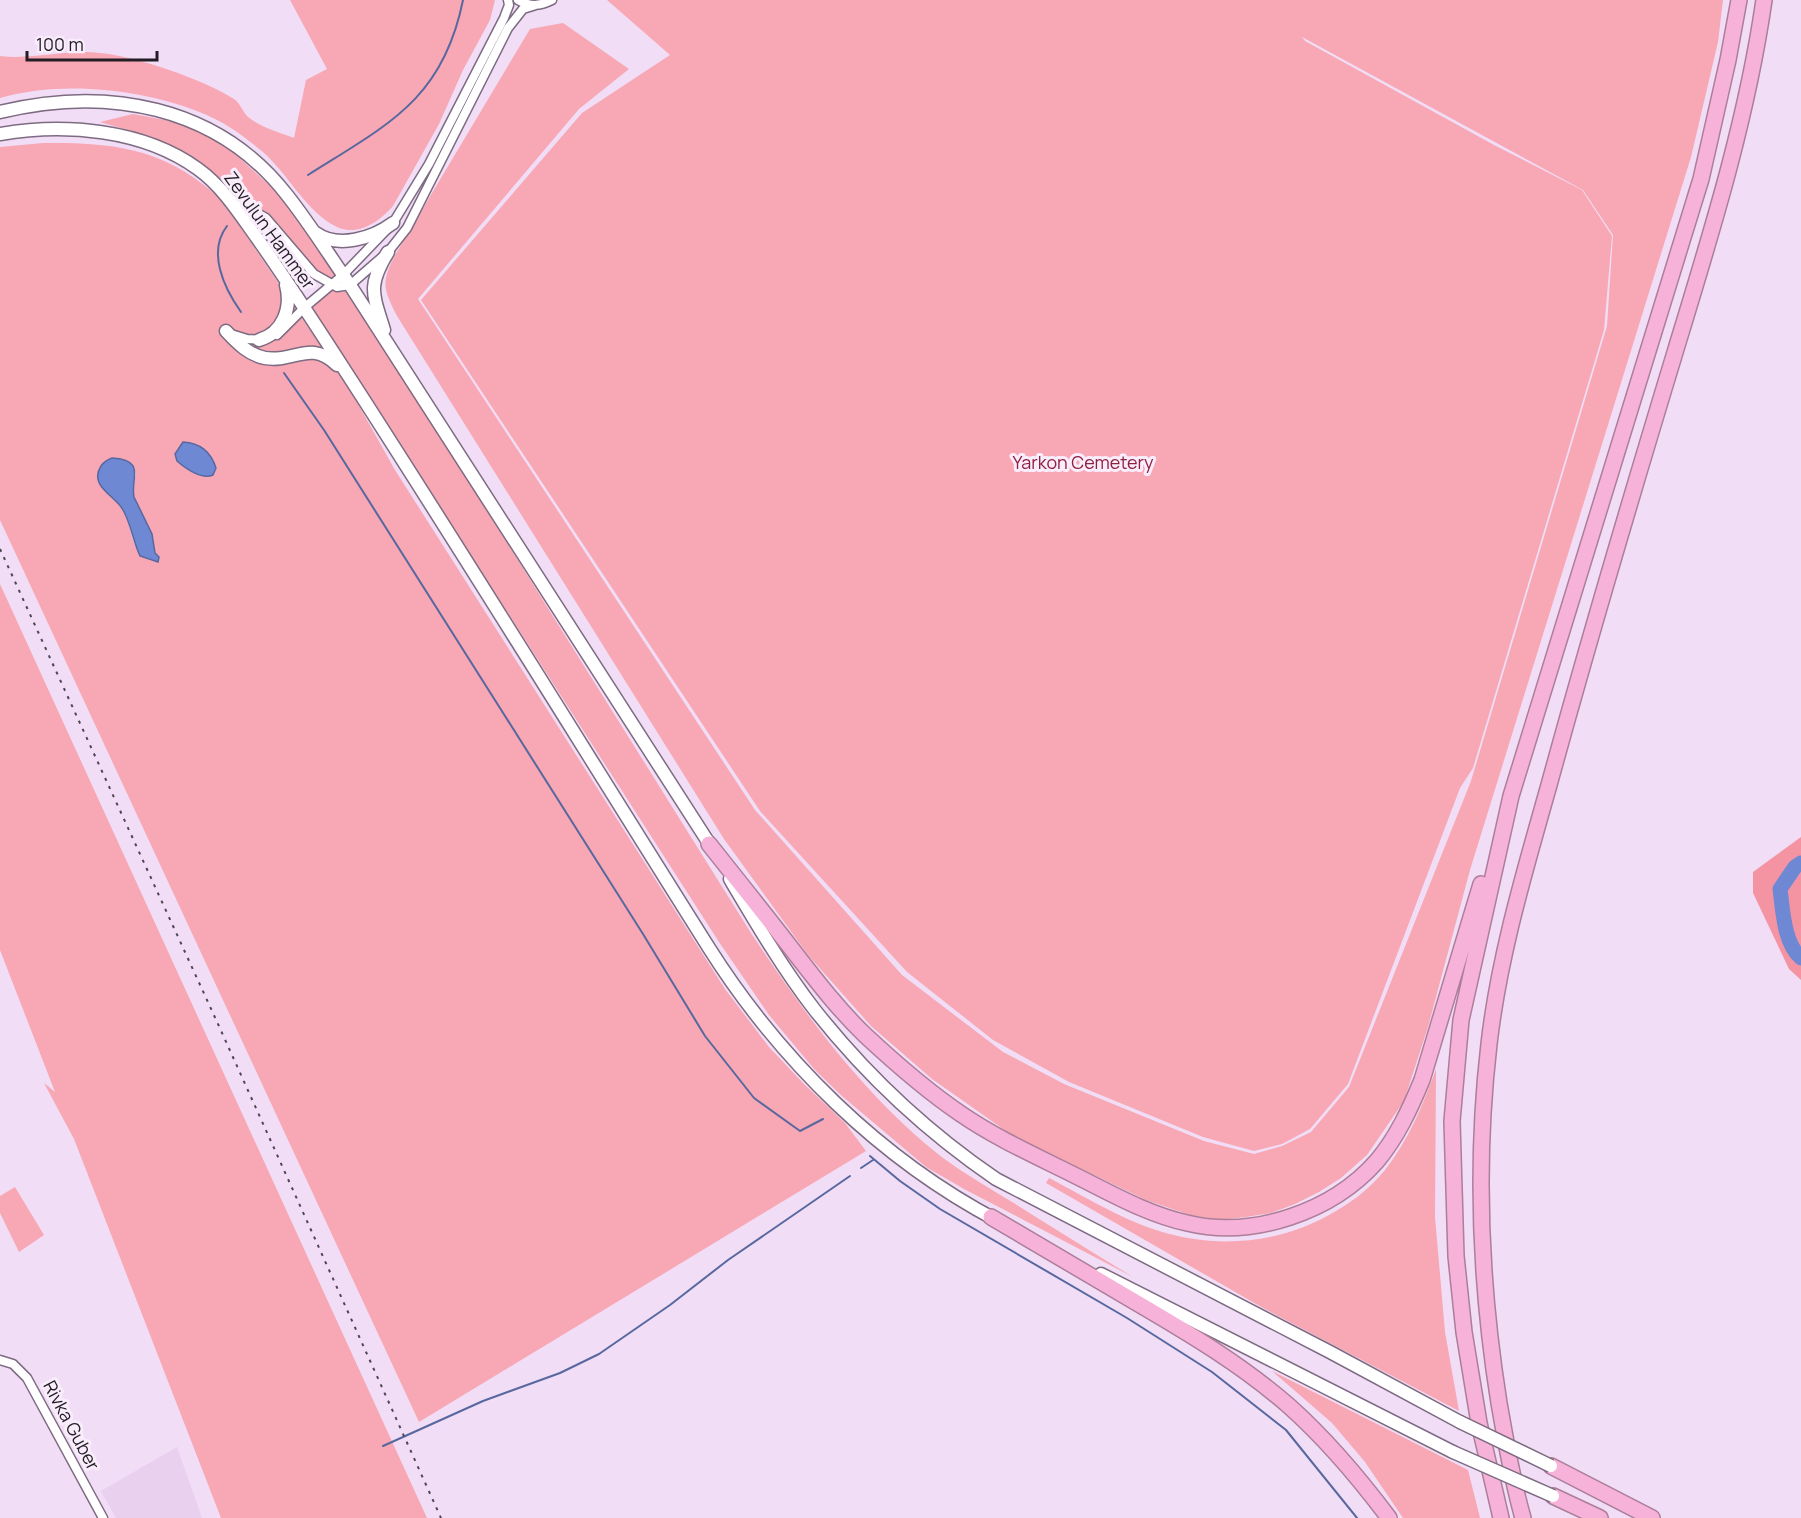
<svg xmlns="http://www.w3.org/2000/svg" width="1801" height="1518" font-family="Manrope,sans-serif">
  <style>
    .built { fill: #e9d0ef }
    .green { fill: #f7a8b4; fill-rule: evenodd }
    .forest { fill: #f494a3 }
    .water { fill: #6e88d3; stroke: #58689f; stroke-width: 1.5 }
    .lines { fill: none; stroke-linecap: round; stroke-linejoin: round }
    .stream { stroke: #58689f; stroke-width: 2 }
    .river { stroke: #6e88d3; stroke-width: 15 }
    .minor-casing { stroke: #7d6b82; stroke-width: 11 }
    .secondary-casing { stroke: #7d6b82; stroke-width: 15 }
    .motorway-casing { stroke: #ac7e99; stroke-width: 18 }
    .minor { stroke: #fff; stroke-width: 8 }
    .secondary { stroke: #fff; stroke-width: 12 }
    .motorway { stroke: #f6b2d8; stroke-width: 15 }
    .rail { stroke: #504652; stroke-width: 2; stroke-dasharray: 3 6; stroke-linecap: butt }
    .secondary-bridge-casing { stroke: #7d6b82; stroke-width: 15; stroke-linecap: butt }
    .secondary-bridge { stroke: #fff; stroke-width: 12 }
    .labels { text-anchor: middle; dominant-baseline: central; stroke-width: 6; stroke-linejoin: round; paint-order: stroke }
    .street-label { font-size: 18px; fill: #231c25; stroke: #f9edfc }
    .park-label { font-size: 18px; fill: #8f203e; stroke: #f9edfc }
  </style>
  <rect width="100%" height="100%" fill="#f1ddf6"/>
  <!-- built -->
  <path class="built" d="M 177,1447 L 202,1518 L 116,1518 L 101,1491 Z"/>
  <!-- green -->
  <path class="green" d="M 290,0 L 495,0 L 490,20 L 463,70 L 439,124 L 393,206 C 380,221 358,237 337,227 C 306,212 289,175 263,152 C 245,137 225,122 202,113 C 143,89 62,80 0,98 L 0,56 C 33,60 67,49 100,53 C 135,56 205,80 234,99 C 240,103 243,112 248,117 C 260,127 280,133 294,138 L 306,80 L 327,69 Z
    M 607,0 L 1723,0 L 1718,42 L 1691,157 L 1470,870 L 1428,1027 L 1404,1101 L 1367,1155 L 1341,1178 L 1319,1192 L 1295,1204 L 1271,1213 L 1246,1217 L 1219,1220 L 1190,1215 L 1146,1200 L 1013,1136 L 932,1079 L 871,1026 L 808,955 L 724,839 L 397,316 C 383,288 381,283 395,255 L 530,29 L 563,23 L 629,69 L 579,109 L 418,299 L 755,810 L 902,975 L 1003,1052 L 1064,1084 L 1204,1141 L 1254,1154 L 1282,1146 L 1311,1132 L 1349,1087 L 1471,781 L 1607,326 L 1613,235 L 1583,190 L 1302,37 L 1305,41 L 1494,145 L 1582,190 L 1612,236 L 1604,330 L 1473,768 L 1460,788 L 1348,1084 L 1310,1129 L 1282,1144 L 1254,1151 L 1203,1137 L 1069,1082 L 993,1040 L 907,972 L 760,811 L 421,300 L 582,113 L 670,55 Z
    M 133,114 L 165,120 L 188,127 L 211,137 L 234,153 L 278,193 L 296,214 L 338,273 L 332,281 L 309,265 L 266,213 L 228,189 L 202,165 L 179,150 L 154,138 L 100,122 Z
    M 43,143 C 117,142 167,149 223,201 L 349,388 L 395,470 L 725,989 L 769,1047 L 804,1084 L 845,1123 L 866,1151 L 419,1422 L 0,520 L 0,147 ZM 99,470 L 136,473 L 133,491 L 134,497 L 152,534 L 155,553 L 151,558 L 147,559 C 144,556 139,553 137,549 C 130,537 130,521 122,509 C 113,494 97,490 99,470 Z
    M 332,290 L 342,292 L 349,290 L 751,933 C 805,1015 865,1097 943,1158 C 965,1174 989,1188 1012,1202 C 1052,1227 1092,1252 1133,1277 L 964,1189 L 926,1167 L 842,1096 L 815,1070 L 769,1015 L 719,942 L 312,308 Z
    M 0,584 L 427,1518 L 221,1518 L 74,1139 L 44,1083 L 55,1092 L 0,950 Z
    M 1436,1069 L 1435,1217 L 1445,1332 L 1459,1411 L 1263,1308 L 1046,1183 L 1049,1178 C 1082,1195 1121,1219 1156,1230 C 1217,1250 1281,1244 1336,1211 C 1355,1200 1371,1187 1385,1170 C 1409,1139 1423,1105 1436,1069 Z
    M 15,1187 L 44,1235 L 19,1252 L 0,1213 L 0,1196 Z
    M 1272,1371 L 1468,1470 L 1480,1518 L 1403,1518 L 1365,1462 L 1332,1423 Z"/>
  <!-- forest -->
  <path class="forest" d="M 1801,837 L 1801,980 L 1789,969 L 1753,893 L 1753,872 Z"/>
  <!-- water -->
  <path class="water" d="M 183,442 C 201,443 211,452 216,468 L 213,475 C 202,480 186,469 177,461 L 175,454 Z
    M 112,458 C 147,460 130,479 134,497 L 152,534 L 155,553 L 159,557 L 158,562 L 140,556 C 133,541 131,524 123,510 C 116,496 88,486 101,466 C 104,462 106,460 112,458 Z"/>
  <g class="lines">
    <!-- stream -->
    <path class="stream" d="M 308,175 C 387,125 443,100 463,0
      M 227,226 C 207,252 224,288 241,312
      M 284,373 L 324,430 L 643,934 L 705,1036 L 754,1098 L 800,1131 L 823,1119
      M 870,1156 L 900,1181 L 940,1209 L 1127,1318 L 1212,1372 L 1286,1430 L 1357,1518
      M 861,1168 L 873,1160
      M 383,1446 L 483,1401 L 560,1373 L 599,1354 L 670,1305 L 728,1260 L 850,1176"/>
    <!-- river -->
    <path class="river" d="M 1801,863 L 1795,867 L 1780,889 C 1783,912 1784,943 1801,958"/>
    <defs>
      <path id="minor" d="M 518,0 C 530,7 540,6 552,0
        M 228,197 L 266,218 L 314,274 L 337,287 L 350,285 L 388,252 L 407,228 L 508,28 L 523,9 L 536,5
        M 231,334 L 247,339 L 262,340
        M 277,335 L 305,307 L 343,275 L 393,223 L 429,164 L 504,18 L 509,5 L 508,0
        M 0,1360 L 13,1364 L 27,1378 L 103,1518"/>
      <path id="secondary" d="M 0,112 C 106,86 217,105 287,195 C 310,224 329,255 350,285 L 714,851
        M 0,134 C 65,123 143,129 198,169 C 223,187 239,213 257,238 C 288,282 317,327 346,372 C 469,562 588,756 709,948 C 780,1060 880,1159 998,1221
        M 316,233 C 338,249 373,238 393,223
        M 384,330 C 373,294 367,286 388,252
        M 226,331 C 237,343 249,355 265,358 C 294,363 310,339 337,365
        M 259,340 C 283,333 292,308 286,285
        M 730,879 C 756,923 783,969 814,1009 C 866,1075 927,1132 996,1179 L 1330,1352 L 1460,1422
        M 1101,1274 L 1453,1452"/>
      <path id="motorway" d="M 709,844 C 739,882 769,919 798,957 C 819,984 840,1011 865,1035 C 895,1063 927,1091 961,1114 C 996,1138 1034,1155 1072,1174 C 1109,1192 1146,1214 1187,1223 C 1253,1239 1332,1212 1377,1161 C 1397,1137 1410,1109 1422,1080 L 1481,884
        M 991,1217 C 1040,1246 1089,1275 1137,1303 C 1190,1334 1242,1365 1289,1406 C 1326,1439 1359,1478 1389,1518
        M 1551,1466 L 1652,1518
        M 1553,1496 L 1600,1518
        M 1501,1518 L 1479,1423 L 1464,1332 L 1456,1256 L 1452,1121 L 1461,1020 L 1511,796 L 1701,179 L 1728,60 L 1739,0
        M 1523,1518 C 1512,1480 1506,1442 1499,1403 C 1480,1284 1475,1164 1489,1044 C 1499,956 1525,870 1549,785 C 1589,639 1632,494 1676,349 C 1711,234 1747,119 1764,0"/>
    </defs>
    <!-- minor casing -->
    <use href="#minor" class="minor-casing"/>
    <!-- secondary casing -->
    <use href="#secondary" class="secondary-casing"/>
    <!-- motorway casing -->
    <use href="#motorway" class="motorway-casing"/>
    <!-- minor -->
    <use href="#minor" class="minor"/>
    <!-- secondary -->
    <use href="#secondary" class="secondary"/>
    <!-- motorway -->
    <use href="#motorway" class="motorway"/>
    <!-- rail -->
    <path class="rail" d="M 0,549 L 218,1024 L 441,1518"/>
    <defs>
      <path id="secondary-bridge" d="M 1460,1422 L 1551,1466
        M 1453,1452 L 1553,1496"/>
    </defs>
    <!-- secondary-bridge casing -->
    <use href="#secondary-bridge" class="secondary-bridge-casing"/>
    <!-- secondary-bridge -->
    <use href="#secondary-bridge" class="secondary-bridge"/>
  </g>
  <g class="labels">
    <!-- street labels -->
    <g class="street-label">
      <text transform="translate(270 230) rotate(54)">Zevulun Hammer</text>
      <text transform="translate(72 1425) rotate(62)">Rivka Guber</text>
    </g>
    <!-- park labels -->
    <g class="park-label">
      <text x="1083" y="462">Yarkon Cemetery</text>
    </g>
  </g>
  <!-- scale -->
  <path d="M27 51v9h130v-9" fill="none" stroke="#231c25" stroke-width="3"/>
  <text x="36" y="51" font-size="18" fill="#231c25" stroke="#f9edfc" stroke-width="4.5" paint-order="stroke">100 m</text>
</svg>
